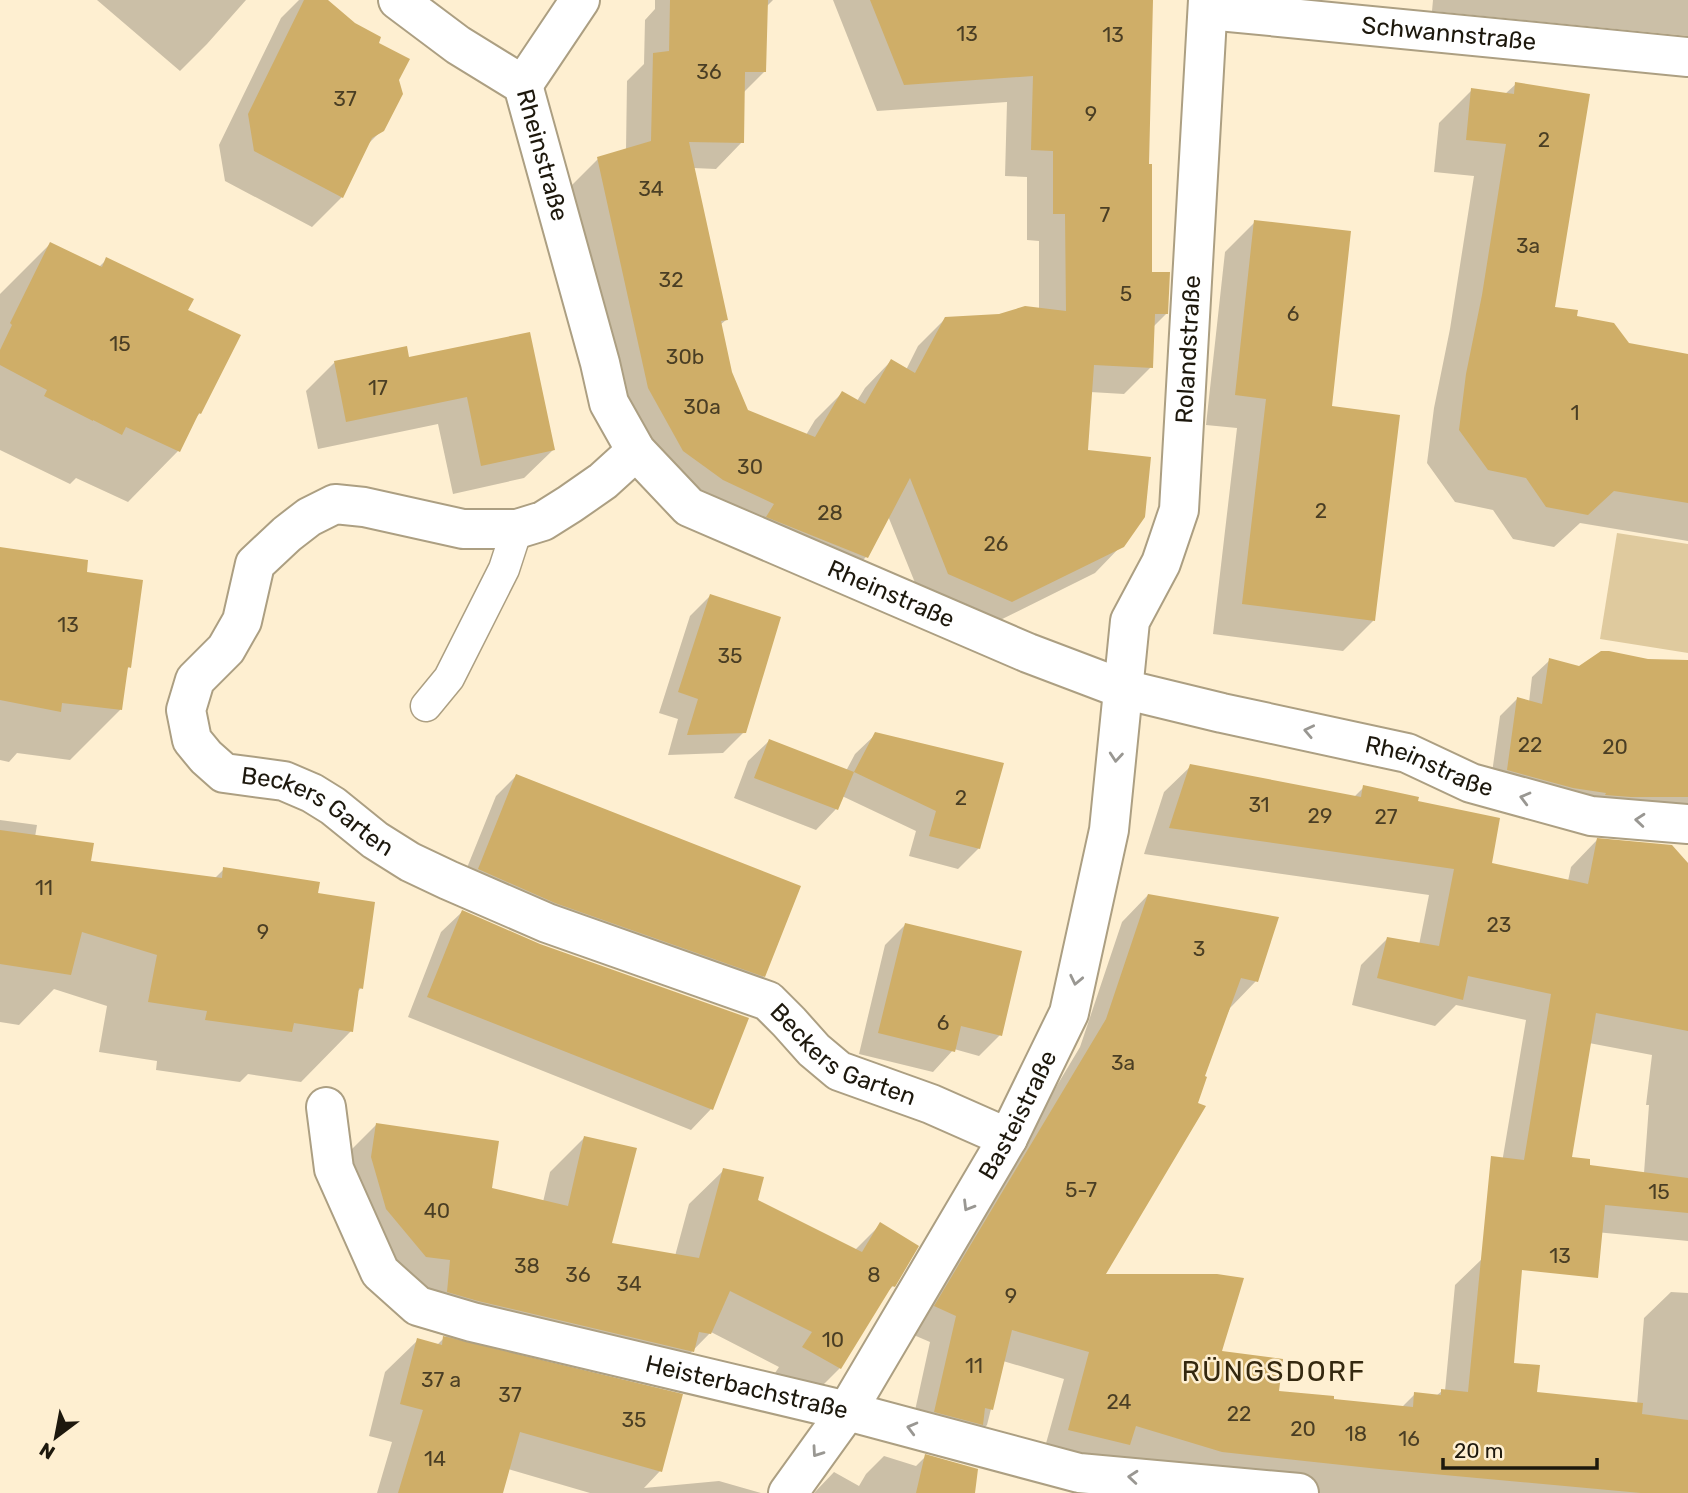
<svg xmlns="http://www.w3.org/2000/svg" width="1688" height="1493" font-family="Rubik,sans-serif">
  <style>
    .green { fill: #dfca9e }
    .shadow { fill: #0003; fill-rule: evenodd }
    .building { fill: #cfae68 }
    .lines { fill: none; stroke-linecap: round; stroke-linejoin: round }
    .lane-casing { stroke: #ac9f82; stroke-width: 33 }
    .street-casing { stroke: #ac9f82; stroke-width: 42 }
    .lane { stroke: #fff; stroke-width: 30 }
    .street { stroke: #fff; stroke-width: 38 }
    .oneway { stroke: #999792 }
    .labels { text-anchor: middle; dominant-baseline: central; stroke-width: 5; stroke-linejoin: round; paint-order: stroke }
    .number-label { font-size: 21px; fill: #4a3e24 }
    .street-label { font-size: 24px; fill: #1d180d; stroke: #feefd1 }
    .quarter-label { font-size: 28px; letter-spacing: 2px; fill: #34280f; stroke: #feefd1 }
  </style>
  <rect width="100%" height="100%" fill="#feefd1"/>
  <!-- green -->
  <path class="green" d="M 1617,533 L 1688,544 L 1688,653 L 1600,639 Z"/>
  <!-- shadow -->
  <path class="shadow" d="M 97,0 L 246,0 L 207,44 L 180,71 Z
    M 299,0 L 325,0 L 377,44 L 397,80 L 382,130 L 367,145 L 342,197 L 312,227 L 225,181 L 219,145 L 281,18 Z
    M 655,0 L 773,0 L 766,7 L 765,71 L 743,93 L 742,142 L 716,169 L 693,168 L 726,320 L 720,325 L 731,372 L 747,411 L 806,435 L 815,420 L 842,393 L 857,401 L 865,388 L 891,361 L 906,370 L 918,346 L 945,319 L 999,316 L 1039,310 L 1039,241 L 1027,240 L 1027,177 L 1005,176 L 1007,102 L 877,111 L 833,0 L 1151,0 L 1147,166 L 1150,274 L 1167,313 L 1153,327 L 1151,367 L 1124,394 L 1090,392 L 1086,451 L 1122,545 L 1095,573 L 984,628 L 922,600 L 888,516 L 866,557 L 840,583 L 696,507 L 623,417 L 571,186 L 598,159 L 626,150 L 627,81 L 644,64 L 645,20 L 655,9 Z
    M 1433,0 L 1688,0 L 1688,36 L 1432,11 Z
    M 1516,84 L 1553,308 L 1629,345 L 1688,355 L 1688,541 L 1580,523 L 1554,547 L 1513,539 L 1493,510 L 1455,502 L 1427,463 L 1434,408 L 1450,329 L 1474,176 L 1434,172 L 1439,123 L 1472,90 L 1505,94 Z
    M 1255,222 L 1330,407 L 1373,621 L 1343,651 L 1213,634 L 1237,428 L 1206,425 L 1225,252 Z
    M 50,244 L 99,267 L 106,260 L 186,311 L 200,413 L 194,419 L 178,451 L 128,502 L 76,478 L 70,484 L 0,450 L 0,294 Z
    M 408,359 L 553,450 L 524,478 L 453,494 L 438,424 L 318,449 L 306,391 L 335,362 Z
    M 0,549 L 129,667 L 126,670 L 120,710 L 70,760 L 17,753 L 9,762 L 0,760 Z
    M 710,596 L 744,732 L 723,753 L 668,755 L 678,719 L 659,713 L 690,616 Z
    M 1550,660 L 1579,668 L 1648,661 L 1688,662 L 1688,815 L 1490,787 L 1500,716 L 1517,699 L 1529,702 L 1532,677 Z
    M 876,734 L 979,848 L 958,869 L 909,856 L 916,831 L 842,796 L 836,809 L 816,830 L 734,798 L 748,761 L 769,741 L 846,771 L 855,754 Z
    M 1191,766 L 1353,798 L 1364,787 L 1416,803 L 1489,864 L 1568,881 L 1571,867 L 1597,840 L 1688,865 L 1688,1241 L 1492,1222 L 1526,1020 L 1456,1005 L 1435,1026 L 1352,1005 L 1361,965 L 1387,939 L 1419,945 L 1429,895 L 1144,854 L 1164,792 ZM 1589,1043 L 1652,1055 L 1646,1105 L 1649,1105 L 1644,1173 L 1588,1166 L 1569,1159 Z
    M 516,776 L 764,976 L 743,996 L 458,890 L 496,796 Z
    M 0,820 L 37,825 L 35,837 L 89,863 L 214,879 L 224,869 L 316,895 L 361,988 L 356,993 L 351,1031 L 301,1082 L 248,1074 L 240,1082 L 156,1070 L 157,1061 L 99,1052 L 107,1006 L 54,989 L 19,1025 L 0,1022 Z
    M 1148,895 L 1256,981 L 1230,1008 L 1103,1276 L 1277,1392 L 1332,1401 L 1402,1407 L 1415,1394 L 1436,1396 L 1442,1391 L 1445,1391 L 1455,1285 L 1482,1259 L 1512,1365 L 1535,1394 L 1637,1405 L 1644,1318 L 1671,1292 L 1688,1293 L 1688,1493 L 1230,1493 L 1180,1473 L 1124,1457 L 1099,1481 L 1038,1472 L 1064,1379 L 1003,1361 L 987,1425 L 961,1452 L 909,1438 L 930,1342 L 909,1333 L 1080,1047 L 1122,922 Z
    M 462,912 L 711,1109 L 691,1130 L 408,1017 L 441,932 Z
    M 905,925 L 1000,1035 L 979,1056 L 954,1049 L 933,1072 L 859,1054 L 885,945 Z
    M 377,1124 L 490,1189 L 543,1202 L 550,1172 L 584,1138 L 610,1244 L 675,1256 L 689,1204 L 724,1170 L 756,1201 L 854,1251 L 880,1225 L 893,1286 L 885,1294 L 840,1368 L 805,1403 L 769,1382 L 779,1367 L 711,1332 L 658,1386 L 519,1353 L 518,1356 L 680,1396 L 660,1471 L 644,1488 L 719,1481 L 761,1493 L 590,1493 L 508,1469 L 501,1493 L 377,1493 L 392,1442 L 369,1436 L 385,1372 L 418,1340 L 437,1345 L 446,1336 L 413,1326 L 416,1294 L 391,1291 L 342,1159 Z
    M 884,1456 L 916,1466 L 926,1456 L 972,1493 L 814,1493 L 834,1472 L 859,1486 L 866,1474 Z"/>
  <!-- building -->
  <path class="building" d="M 304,0 L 328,0 L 355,23 L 381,37 L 379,43 L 410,59 L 399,80 L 403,94 L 384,131 L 372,138 L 343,198 L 254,151 L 248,114 Z
    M 670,0 L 768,0 L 766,72 L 745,72 L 744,143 L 689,142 L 728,320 L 721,321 L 732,372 L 748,410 L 815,437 L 842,391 L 865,404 L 891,359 L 915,373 L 945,317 L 999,314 L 1025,306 L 1066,311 L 1065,214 L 1053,214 L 1053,151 L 1031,150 L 1033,76 L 904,85 L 870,0 L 1153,0 L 1149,164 L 1152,164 L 1152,272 L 1170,272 L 1168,314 L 1155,314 L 1153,368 L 1094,365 L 1088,450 L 1151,457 L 1145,517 L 1124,547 L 1012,602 L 948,574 L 910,478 L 868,558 L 766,517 L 774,504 L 723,480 L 683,451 L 648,388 L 597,157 L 651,141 L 653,53 L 669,51 L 669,53 Z
    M 1515,82 L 1590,94 L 1555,307 L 1578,310 L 1577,316 L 1614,323 L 1629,343 L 1688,354 L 1688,503 L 1614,491 L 1588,515 L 1546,507 L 1526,478 L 1488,470 L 1459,430 L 1466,374 L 1482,295 L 1506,144 L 1466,140 L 1471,88 L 1514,94 Z
    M 1254,220 L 1351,231 L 1332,406 L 1400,415 L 1375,621 L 1242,604 L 1266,399 L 1235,395 Z
    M 50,242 L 102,267 L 106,257 L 194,299 L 188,310 L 241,335 L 201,414 L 199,413 L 180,452 L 126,427 L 122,435 L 93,420 L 93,421 L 44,396 L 47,390 L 0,365 L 0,350 L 12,325 L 10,323 Z
    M 530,332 L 555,450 L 481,466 L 467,397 L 346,422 L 334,361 L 407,346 L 409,357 Z
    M 0,547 L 88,560 L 87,572 L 143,580 L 131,668 L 128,667 L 122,710 L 62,703 L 61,712 L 0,700 Z
    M 710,594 L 781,617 L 746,733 L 687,735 L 698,699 L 678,692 Z
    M 1601,651 L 1609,651 L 1648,659 L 1688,660 L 1688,797 L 1631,797 L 1605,795 L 1606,793 L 1573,788 L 1507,770 L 1517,697 L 1542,704 L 1549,658 L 1579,666 Z
    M 875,732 L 1004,763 L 980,849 L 929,836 L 936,811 L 854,772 Z
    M 769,739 L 854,772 L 838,810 L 754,778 Z
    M 1190,764 L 1361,797 L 1363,785 L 1419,797 L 1418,801 L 1500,818 L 1492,863 L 1588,884 L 1597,838 L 1672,845 L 1688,863 L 1688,1031 L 1596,1013 L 1572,1157 L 1590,1159 L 1590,1165 L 1688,1178 L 1688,1213 L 1605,1205 L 1598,1278 L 1522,1270 L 1514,1363 L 1540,1365 L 1537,1392 L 1643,1403 L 1642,1414 L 1688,1420 L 1688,1493 L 1641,1493 L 1379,1469 L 1222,1452 L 1136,1426 L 1130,1445 L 1068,1430 L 1089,1352 L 1012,1330 L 993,1410 L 985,1408 L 983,1425 L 934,1412 L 956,1316 L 934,1306 L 1106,1019 L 1148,894 L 1279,917 L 1258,982 L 1241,978 L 1205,1076 L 1207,1077 L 1198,1103 L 1206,1106 L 1106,1274 L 1217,1274 L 1244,1278 L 1222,1351 L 1283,1359 L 1279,1391 L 1334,1396 L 1334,1399 L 1413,1407 L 1414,1392 L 1441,1395 L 1441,1389 L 1468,1392 L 1491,1156 L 1524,1160 L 1551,994 L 1468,976 L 1463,1000 L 1377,978 L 1387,937 L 1439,946 L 1454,869 L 1169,828 Z
    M 516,774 L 801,886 L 765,977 L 555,903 L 478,869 Z
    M 0,830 L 94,843 L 91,861 L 222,878 L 223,867 L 320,882 L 318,893 L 375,902 L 363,989 L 359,988 L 353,1032 L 294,1023 L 292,1032 L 205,1020 L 207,1011 L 148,1002 L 157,955 L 82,932 L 71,975 L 0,964 Z
    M 462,910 L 540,944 L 749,1018 L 713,1110 L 427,997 Z
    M 905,923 L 1022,951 L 1002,1036 L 961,1026 L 955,1052 L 878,1033 Z
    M 376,1123 L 499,1141 L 492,1188 L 568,1206 L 584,1136 L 637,1148 L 612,1243 L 699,1258 L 723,1168 L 764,1177 L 758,1200 L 862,1252 L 880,1222 L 919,1246 L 895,1287 L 892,1286 L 841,1369 L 802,1347 L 812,1332 L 730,1291 L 711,1334 L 699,1332 L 694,1352 L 478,1301 L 447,1292 L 450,1260 L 426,1257 L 386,1209 L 371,1157 Z
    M 443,1336 L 683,1394 L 662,1472 L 520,1432 L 503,1493 L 398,1493 L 423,1410 L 400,1404 L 417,1338 L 442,1345 Z
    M 925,1454 L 978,1469 L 975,1493 L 916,1493 Z"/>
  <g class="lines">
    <defs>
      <path id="lane" d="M 426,706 L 449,678 L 504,569 L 517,529"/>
      <g id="street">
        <path id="s1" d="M 398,0 L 458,45 L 523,85 L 600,363 L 609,403 L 636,451 L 689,507 L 1028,653 L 1123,689 L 1222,713 L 1407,753 L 1471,783 L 1591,816 L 1688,824"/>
        <path id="s2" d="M 1208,10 L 1688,57"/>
        <path d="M 523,85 L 580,0"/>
        <path id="s3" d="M 636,451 L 603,481 L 570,504 L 543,521 L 517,529 L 463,529 L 364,507 L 335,504 L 309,517 L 287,534 L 255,564 L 242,621 L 226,649 L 195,680 L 186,710 L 192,740 L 206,757 L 224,773 L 284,781 L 312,793 L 333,806 L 375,840 L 410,862 L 448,880 L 547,923 L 768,1001 L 789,1022 L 814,1050 L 839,1071 L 931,1104 L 1008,1138"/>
        <path id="s4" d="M 326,1107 L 334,1169 L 380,1272 L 418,1306 L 472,1322 L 847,1411 L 1079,1473 L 1299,1493"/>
        <path id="s5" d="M 788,1493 L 847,1411 L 1008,1138 L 1069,1013 L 1109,830 L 1130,621 L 1161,563 L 1179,510 L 1208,0"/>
      </g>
    </defs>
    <!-- lane casing -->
    <use href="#lane" class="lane-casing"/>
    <!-- street casing -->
    <use href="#street" class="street-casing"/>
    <!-- lane -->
    <use href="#lane" class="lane"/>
    <!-- street -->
    <use href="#street" class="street"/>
  </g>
  <!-- one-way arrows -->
  <defs><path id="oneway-chevron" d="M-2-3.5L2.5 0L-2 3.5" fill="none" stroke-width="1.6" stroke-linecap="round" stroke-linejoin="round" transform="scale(1.75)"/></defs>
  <g class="oneway">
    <use href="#oneway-chevron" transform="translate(1309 731) rotate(-168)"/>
    <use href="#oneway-chevron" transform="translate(1116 757) rotate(95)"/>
    <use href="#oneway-chevron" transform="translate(1525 798) rotate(-165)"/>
    <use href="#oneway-chevron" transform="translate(1640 820) rotate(-175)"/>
    <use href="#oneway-chevron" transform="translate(1076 980) rotate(102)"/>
    <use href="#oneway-chevron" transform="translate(968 1206) rotate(121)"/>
    <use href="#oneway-chevron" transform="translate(912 1428) rotate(-165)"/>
    <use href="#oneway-chevron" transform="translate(817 1452) rotate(125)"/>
    <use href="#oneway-chevron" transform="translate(1133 1477) rotate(-175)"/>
  </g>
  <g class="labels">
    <!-- number labels -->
    <g class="number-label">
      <text x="967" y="33">13</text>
      <text x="1113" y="34">13</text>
      <text x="709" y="71">36</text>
      <text x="345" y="98">37</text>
      <text x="1091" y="113">9</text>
      <text x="1544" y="139">2</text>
      <text x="651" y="188">34</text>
      <text x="1105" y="214">7</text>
      <text x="1528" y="245">3a</text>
      <text x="671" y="279">32</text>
      <text x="1126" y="293">5</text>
      <text x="1293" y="313">6</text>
      <text x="120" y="343">15</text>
      <text x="685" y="356">30b</text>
      <text x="378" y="387">17</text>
      <text x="702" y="406">30a</text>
      <text x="1575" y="412">1</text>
      <text x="750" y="466">30</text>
      <text x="1321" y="510">2</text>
      <text x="830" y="512">28</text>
      <text x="996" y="543">26</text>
      <text x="68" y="624">13</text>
      <text x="730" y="655">35</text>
      <text x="1530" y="744">22</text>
      <text x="1615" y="746">20</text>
      <text x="961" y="797">2</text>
      <text x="1259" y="804">31</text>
      <text x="1320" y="815">29</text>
      <text x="1386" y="816">27</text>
      <text x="44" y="887">11</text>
      <text x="1499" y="924">23</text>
      <text x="263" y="931">9</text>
      <text x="1199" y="948">3</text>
      <text x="943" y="1022">6</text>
      <text x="1123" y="1062">3a</text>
      <text x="1081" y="1189">5-7</text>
      <text x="1659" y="1191">15</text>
      <text x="437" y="1210">40</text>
      <text x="1560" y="1255">13</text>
      <text x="527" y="1265">38</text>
      <text x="578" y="1274">36</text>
      <text x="874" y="1274">8</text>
      <text x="629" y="1283">34</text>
      <text x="1011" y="1295">9</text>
      <text x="833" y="1339">10</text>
      <text x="974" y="1365">11</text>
      <text x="441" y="1379">37 a</text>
      <text x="510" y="1394">37</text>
      <text x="1119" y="1401">24</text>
      <text x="1239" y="1413">22</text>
      <text x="634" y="1419">35</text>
      <text x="1303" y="1428">20</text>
      <text x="1356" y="1433">18</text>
      <text x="1409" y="1438">16</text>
      <text x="435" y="1458">14</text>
    </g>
    <!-- street labels -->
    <g class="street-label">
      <text stroke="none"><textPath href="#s2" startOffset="242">Schwannstraße</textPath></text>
      <text stroke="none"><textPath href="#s1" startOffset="224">Rheinstraße</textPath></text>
      <text stroke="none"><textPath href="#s5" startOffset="1237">Rolandstraße</textPath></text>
      <text stroke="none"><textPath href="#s1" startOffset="833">Rheinstraße</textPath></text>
      <text stroke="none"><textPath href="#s1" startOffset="1400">Rheinstraße</textPath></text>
      <text stroke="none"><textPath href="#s3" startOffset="775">Beckers Garten</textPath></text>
      <text stroke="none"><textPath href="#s3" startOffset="1362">Beckers Garten</textPath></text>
      <text stroke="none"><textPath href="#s5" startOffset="443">Basteistraße</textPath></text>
      <text stroke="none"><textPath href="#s4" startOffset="565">Heisterbachstraße</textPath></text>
    </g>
    <!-- quarter labels -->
    <g class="quarter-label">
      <text x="1274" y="1371">RÜNGSDORF</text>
    </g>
  </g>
  <!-- north arrow -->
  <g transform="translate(56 1437) rotate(212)" stroke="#feefd1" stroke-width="5" paint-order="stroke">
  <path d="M0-5L12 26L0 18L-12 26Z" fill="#1d180d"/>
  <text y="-10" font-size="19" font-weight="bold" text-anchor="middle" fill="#1d180d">N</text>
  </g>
  <!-- scale -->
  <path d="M1443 1458v10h154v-10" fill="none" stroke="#1d180d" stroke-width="3.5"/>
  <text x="1454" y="1458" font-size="21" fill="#1d180d" stroke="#feefd1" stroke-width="5" paint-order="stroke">20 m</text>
</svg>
